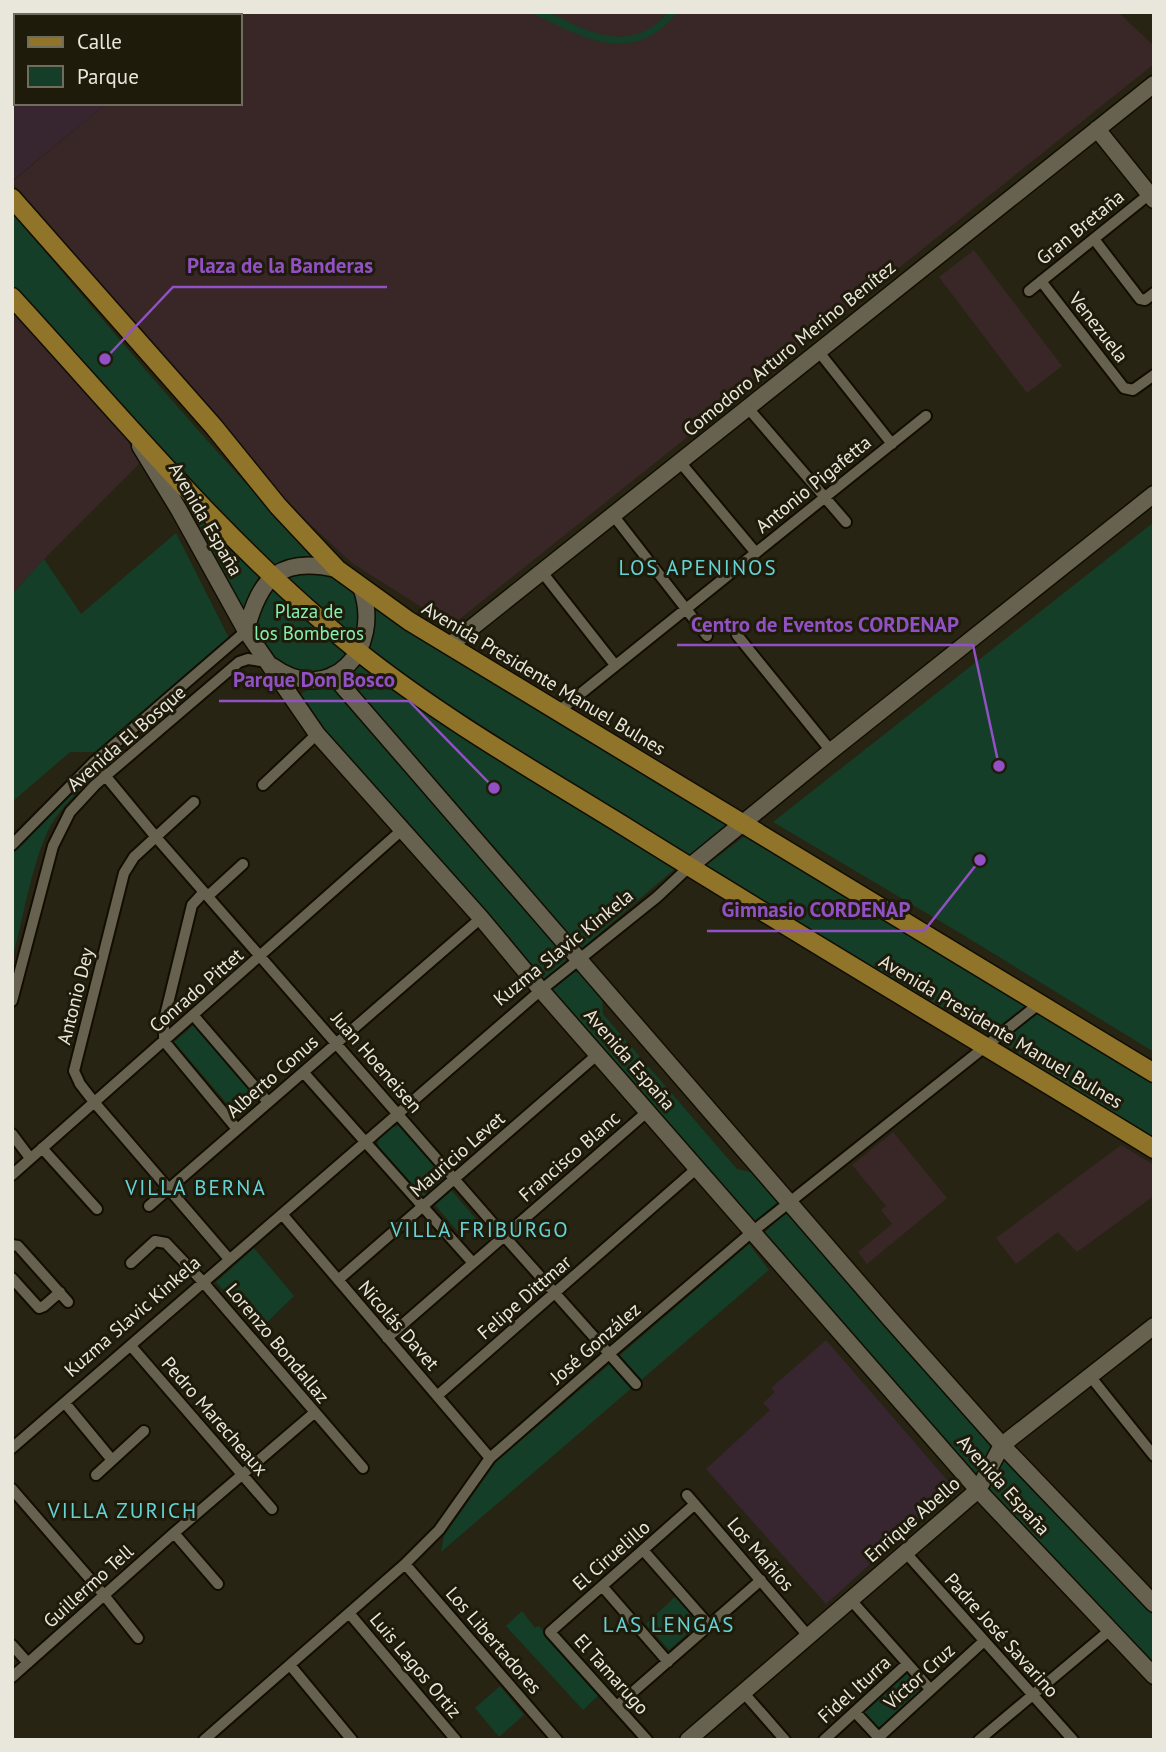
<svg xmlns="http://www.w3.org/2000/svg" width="1166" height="1752" font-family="'PT Sans',sans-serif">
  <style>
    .commercial { fill: #37262f }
    .education { fill: #392627 }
    .green { fill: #143e27 }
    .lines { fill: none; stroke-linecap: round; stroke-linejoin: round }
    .street-casing { stroke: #110d01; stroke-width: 14 }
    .secondary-casing { stroke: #110d01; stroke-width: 19 }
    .primary-casing { stroke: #110d01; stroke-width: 21 }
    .street { stroke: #67624f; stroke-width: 10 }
    .secondary { stroke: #67624f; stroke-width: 16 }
    .primary { stroke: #8f7429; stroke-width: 18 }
    .labels { text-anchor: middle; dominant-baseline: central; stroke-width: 6; stroke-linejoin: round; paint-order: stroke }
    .street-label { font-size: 19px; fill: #e9e7dc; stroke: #1f1b0a }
    .park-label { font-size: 19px; fill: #85f0b0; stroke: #1f1b0a }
    .neighbourhood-label { font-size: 21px; letter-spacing: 2px; fill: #65d2d5; stroke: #1f1b0a }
    .leader { fill: none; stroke: #9151c5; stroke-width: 2.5 }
    .callout-dot { fill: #9151c5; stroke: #1f1b0a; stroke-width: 2.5 }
    .callout-label { font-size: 21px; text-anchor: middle; font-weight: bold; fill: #9151c5; stroke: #1f1b0a; stroke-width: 6; stroke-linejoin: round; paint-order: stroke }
  </style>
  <rect width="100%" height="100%" fill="#282413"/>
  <!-- commercial -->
  <path class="commercial" d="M 12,12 L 214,12 L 210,16 L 16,16 L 16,103 L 107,103 L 12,181 Z
    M 826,1340 L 954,1488 L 826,1604 L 706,1469 L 770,1410 L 763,1403 L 775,1392 L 771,1388 Z"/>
  <!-- education -->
  <path class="education" d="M 214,12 L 1118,12 L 1154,46 L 1154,64 L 451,626 L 352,563 L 287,503 L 12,182 L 107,103 L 240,103 L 240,16 L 210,16 Z
    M 974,250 L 1062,366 L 1027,393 L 939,277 Z
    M 12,305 L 123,433 L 140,463 L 44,559 L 12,594 Z
    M 893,1132 L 947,1198 L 867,1264 L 858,1252 L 892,1224 L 881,1210 L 886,1206 L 852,1165 Z
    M 1121,1145 L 1154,1165 L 1154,1196 L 1077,1252 L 1058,1232 L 1016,1264 L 996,1238 Z"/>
  <!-- green -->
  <path class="green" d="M 529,12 C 534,12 540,11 545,12 C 555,14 566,21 575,25 C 610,41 642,44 668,12 L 678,12 C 631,69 583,37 529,12 Z
    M 12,213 C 111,328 208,448 315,556 L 293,558 L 268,567 L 12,290 Z
    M 193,511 L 260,575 L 250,592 L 243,616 L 240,614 Z
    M 1154,522 L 1154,1052 L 955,930 L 773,822 Z
    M 176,533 L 229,638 L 97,752 L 70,752 L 12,802 L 12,594 L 44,559 L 81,614 Z
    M 325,569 L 353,588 L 364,619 L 341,667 L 298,676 L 262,651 L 255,630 L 256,608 L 282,573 Z
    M 373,602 L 741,817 L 691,859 L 428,701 L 369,653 L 374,629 Z
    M 366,664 L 677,867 L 580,950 L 346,686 L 347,675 L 356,665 Z
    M 317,686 L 332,688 L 567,956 L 565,964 L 545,980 L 537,978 L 302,708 L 300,700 L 302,693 Z
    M 90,778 L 91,780 C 76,794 61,807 51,825 C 32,860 23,920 12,960 L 12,853 L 39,824 Z
    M 750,832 L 1154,1075 L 1154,1140 L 1000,1041 L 703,868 Z
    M 574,972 L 581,973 L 602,997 L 603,1014 L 737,1169 L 756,1173 L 777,1197 L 777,1205 L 758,1221 L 750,1221 L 553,996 L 553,988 Z
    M 195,1024 L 259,1098 L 238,1116 L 174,1042 Z
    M 402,1125 L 446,1177 L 426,1197 L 419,1197 L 378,1149 L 378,1139 L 389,1128 Z
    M 451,1190 L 477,1220 L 460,1234 L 435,1205 Z
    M 784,1214 L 792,1215 L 990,1442 L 990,1452 L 978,1477 L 972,1478 L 765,1240 L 765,1232 Z
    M 749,1244 L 769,1270 L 441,1552 L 444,1536 L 496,1462 Z
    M 254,1248 L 294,1296 L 259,1330 L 216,1282 Z
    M 1003,1457 L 1154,1614 L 1154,1667 L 984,1489 Z
    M 676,1596 L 699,1623 L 669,1650 L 646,1624 Z
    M 522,1611 L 535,1628 L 539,1626 L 599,1695 L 583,1710 L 506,1626 Z
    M 906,1671 L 923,1689 L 881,1730 L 864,1712 Z
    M 500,1686 L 524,1715 L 499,1737 L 475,1708 Z"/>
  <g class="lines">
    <defs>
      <path id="street" d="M 195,16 L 199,12
        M 1094,239 L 1140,299 L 1145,300 L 1154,293
        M 1041,281 L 1124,388 L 1133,390 L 1154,375
        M 1029,291 L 1152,192
        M 819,352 L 892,444
        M 748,408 L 846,522
        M 680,462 L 756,553
        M 613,515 L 707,636
        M 542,572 L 615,665
        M 737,635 L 831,751
        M 559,711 L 926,416
        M 94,762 L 155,836 L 504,1236 L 636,1384
        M 263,785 L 317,734
        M 194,802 L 134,857 L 124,873 L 74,1071 L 80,1084 L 94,1102 L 229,1259
        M 12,845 L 94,762 L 246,631
        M 204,892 L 192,905 L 164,1020 L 164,1041 L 237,1129
        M 208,896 L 243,864
        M 12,1001 L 53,846 L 70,812 L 95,785 L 239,662 L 248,659 L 267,662
        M 194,1016 L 268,1102
        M 304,1073 L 473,1263
        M 12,1134 L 30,1158
        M 42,1148 L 97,1209
        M 12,1175 L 403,829
        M 149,1206 L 481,918
        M 282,1214 L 490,1458
        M 12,1245 L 18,1246 L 68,1302
        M 131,1263 L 155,1241 L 166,1243 L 203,1282 L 363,1468
        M 12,1278 L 39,1308 L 44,1306 L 60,1292
        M 338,1280 L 598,1054
        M 387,1338 L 648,1111
        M 131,1346 L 272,1509
        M 1090,1376 L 1154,1456
        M 437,1396 L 696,1169
        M 65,1403 L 112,1460
        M 12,1448 L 541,990 L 657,897 L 689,867
        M 96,1475 L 144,1431
        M 12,1489 L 104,1595 L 138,1638
        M 687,1495 L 809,1637
        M 174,1533 L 218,1584
        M 643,1550 L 709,1625
        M 906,1553 L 1073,1740
        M 405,1564 L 557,1740
        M 602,1586 L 668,1662
        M 850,1599 L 930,1689
        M 349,1613 L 456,1740
        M 12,1645 L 28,1663
        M 290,1665 L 352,1740
        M 12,1677 L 174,1533 L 314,1413
        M 743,1692 L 785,1740
        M 618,1705 L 761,1580
        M 855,1712 L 881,1740
        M 879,1737 L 984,1641
        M 204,1740 L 405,1564 L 439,1530 L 490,1458 L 609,1354 L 752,1232 L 1040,1003
        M 647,1740 L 550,1632 L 695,1504
        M 824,1740 L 907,1664
        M 979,1740 L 1110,1630"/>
      <path id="secondary" d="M 1097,129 L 1154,200
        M 140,446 L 179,510 L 246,631 L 317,734 L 481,918 L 541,990 L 978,1490 L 1154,1676
        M 246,631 C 260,577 280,556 337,569
        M 450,645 L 1154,84
        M 272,666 C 330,708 384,650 361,587
        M 333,675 L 890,1319 L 1002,1445 L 1154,1604
        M 689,867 L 831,751 L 1154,494
        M 688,1740 L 978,1490 L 1002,1445 L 1154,1326"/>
      <path id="primary" d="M 12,198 L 214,427 L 278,506 L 337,569 L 409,621 L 1154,1073
        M 12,297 C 124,419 229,548 359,652 C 442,718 535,771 624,826 C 800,936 978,1041 1154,1149"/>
    </defs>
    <!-- street casing -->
    <use href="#street" class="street-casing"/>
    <!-- secondary casing -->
    <use href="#secondary" class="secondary-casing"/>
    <!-- primary casing -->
    <use href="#primary" class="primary-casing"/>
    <!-- street -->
    <use href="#street" class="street"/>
    <!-- secondary -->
    <use href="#secondary" class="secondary"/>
    <!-- primary -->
    <use href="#primary" class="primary"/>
  </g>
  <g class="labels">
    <!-- street labels -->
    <g class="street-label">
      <text transform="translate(1080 227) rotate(-39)">Gran Bretaña</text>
      <text transform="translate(1099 327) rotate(52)">Venezuela</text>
      <text transform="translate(789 348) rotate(-39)">Comodoro Arturo Merino Benítez</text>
      <text transform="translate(813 484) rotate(-39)">Antonio Pigafetta</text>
      <text transform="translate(206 519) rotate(60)">Avenida España</text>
      <text transform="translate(544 678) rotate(31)">Avenida Presidente Manuel Bulnes</text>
      <text transform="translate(126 738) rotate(-41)">Avenida El Bosque</text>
      <text transform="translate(563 947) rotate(-39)">Kuzma Slavic Kinkela</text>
      <text transform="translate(196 990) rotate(-41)">Conrado Pittet</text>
      <text transform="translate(75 996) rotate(-76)">Antonio Dey</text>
      <text transform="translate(1001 1031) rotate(31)">Avenida Presidente Manuel Bulnes</text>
      <text transform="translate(630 1059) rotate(49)">Avenida España</text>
      <text transform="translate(377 1062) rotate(49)">Juan Hoeneisen</text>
      <text transform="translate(272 1076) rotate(-41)">Alberto Conus</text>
      <text transform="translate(457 1154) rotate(-41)">Mauricio Levet</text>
      <text transform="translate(569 1156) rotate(-41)">Francisco Blanc</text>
      <text transform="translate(524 1297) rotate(-41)">Felipe Dittmar</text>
      <text transform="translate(132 1316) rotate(-41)">Kuzma Slavic Kinkela</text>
      <text transform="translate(399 1325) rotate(49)">Nicolás Davet</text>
      <text transform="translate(278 1343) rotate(50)">Lorenzo Bondallaz</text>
      <text transform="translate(595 1343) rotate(-41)">José González</text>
      <text transform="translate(215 1416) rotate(49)">Pedro Marecheaux</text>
      <text transform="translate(1004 1485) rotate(48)">Avenida España</text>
      <text transform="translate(912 1519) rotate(-41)">Enrique Abello</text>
      <text transform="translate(761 1554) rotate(49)">Los Mañíos</text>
      <text transform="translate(611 1555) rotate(-41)">El Ciruelillo</text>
      <text transform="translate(88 1586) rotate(-42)">Guillermo Tell</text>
      <text transform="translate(1002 1635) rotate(48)">Padre José Savarino</text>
      <text transform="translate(494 1640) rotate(49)">Los Libertadores</text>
      <text transform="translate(416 1665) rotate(50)">Luis Lagos Ortiz</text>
      <text transform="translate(612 1674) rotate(48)">El Tamarugo</text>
      <text transform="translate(919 1676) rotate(-42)">Víctor Cruz</text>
      <text transform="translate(854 1689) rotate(-42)">Fidel Iturra</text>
    </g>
    <!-- park labels -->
    <g class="park-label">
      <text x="309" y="611">Plaza de<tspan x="309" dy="22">los Bomberos</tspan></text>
    </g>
    <!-- neighbourhood labels -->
    <g class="neighbourhood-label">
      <text x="698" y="567">LOS APENINOS</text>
      <text x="196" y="1187">VILLA BERNA</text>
      <text x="480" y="1229">VILLA FRIBURGO</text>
      <text x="123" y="1510">VILLA ZURICH</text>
      <text x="669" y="1624">LAS LENGAS</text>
    </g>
  </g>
  <!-- callouts -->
  <path class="leader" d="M105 359L173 287H387M999 766L973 645H677M494 788L409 701H219M980 860L924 931H707"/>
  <g class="callout-dot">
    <circle cx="105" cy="359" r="7"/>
    <circle cx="999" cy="766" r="7"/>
    <circle cx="494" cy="788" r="7"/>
    <circle cx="980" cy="860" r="7"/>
  </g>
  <g class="callout-label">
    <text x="280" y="273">Plaza de la Banderas</text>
    <text x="825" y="632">Centro de Eventos CORDENAP</text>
    <text x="314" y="687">Parque Don Bosco</text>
    <text x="816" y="917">Gimnasio CORDENAP</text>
  </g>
  <!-- border -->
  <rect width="1166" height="1752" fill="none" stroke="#e9e7dc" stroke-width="28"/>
  <!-- legend -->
  <rect x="14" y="14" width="228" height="91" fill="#1f1b0a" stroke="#706d5e" stroke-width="2"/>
  <rect x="28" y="37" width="35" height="10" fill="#8f7429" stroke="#706d5e" stroke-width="2"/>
  <text x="77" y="49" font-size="21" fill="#e9e7dc">Calle</text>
  <rect x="28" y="66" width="35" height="21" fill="#143e27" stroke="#706d5e" stroke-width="2"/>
  <text x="77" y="84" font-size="21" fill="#e9e7dc">Parque</text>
</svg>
